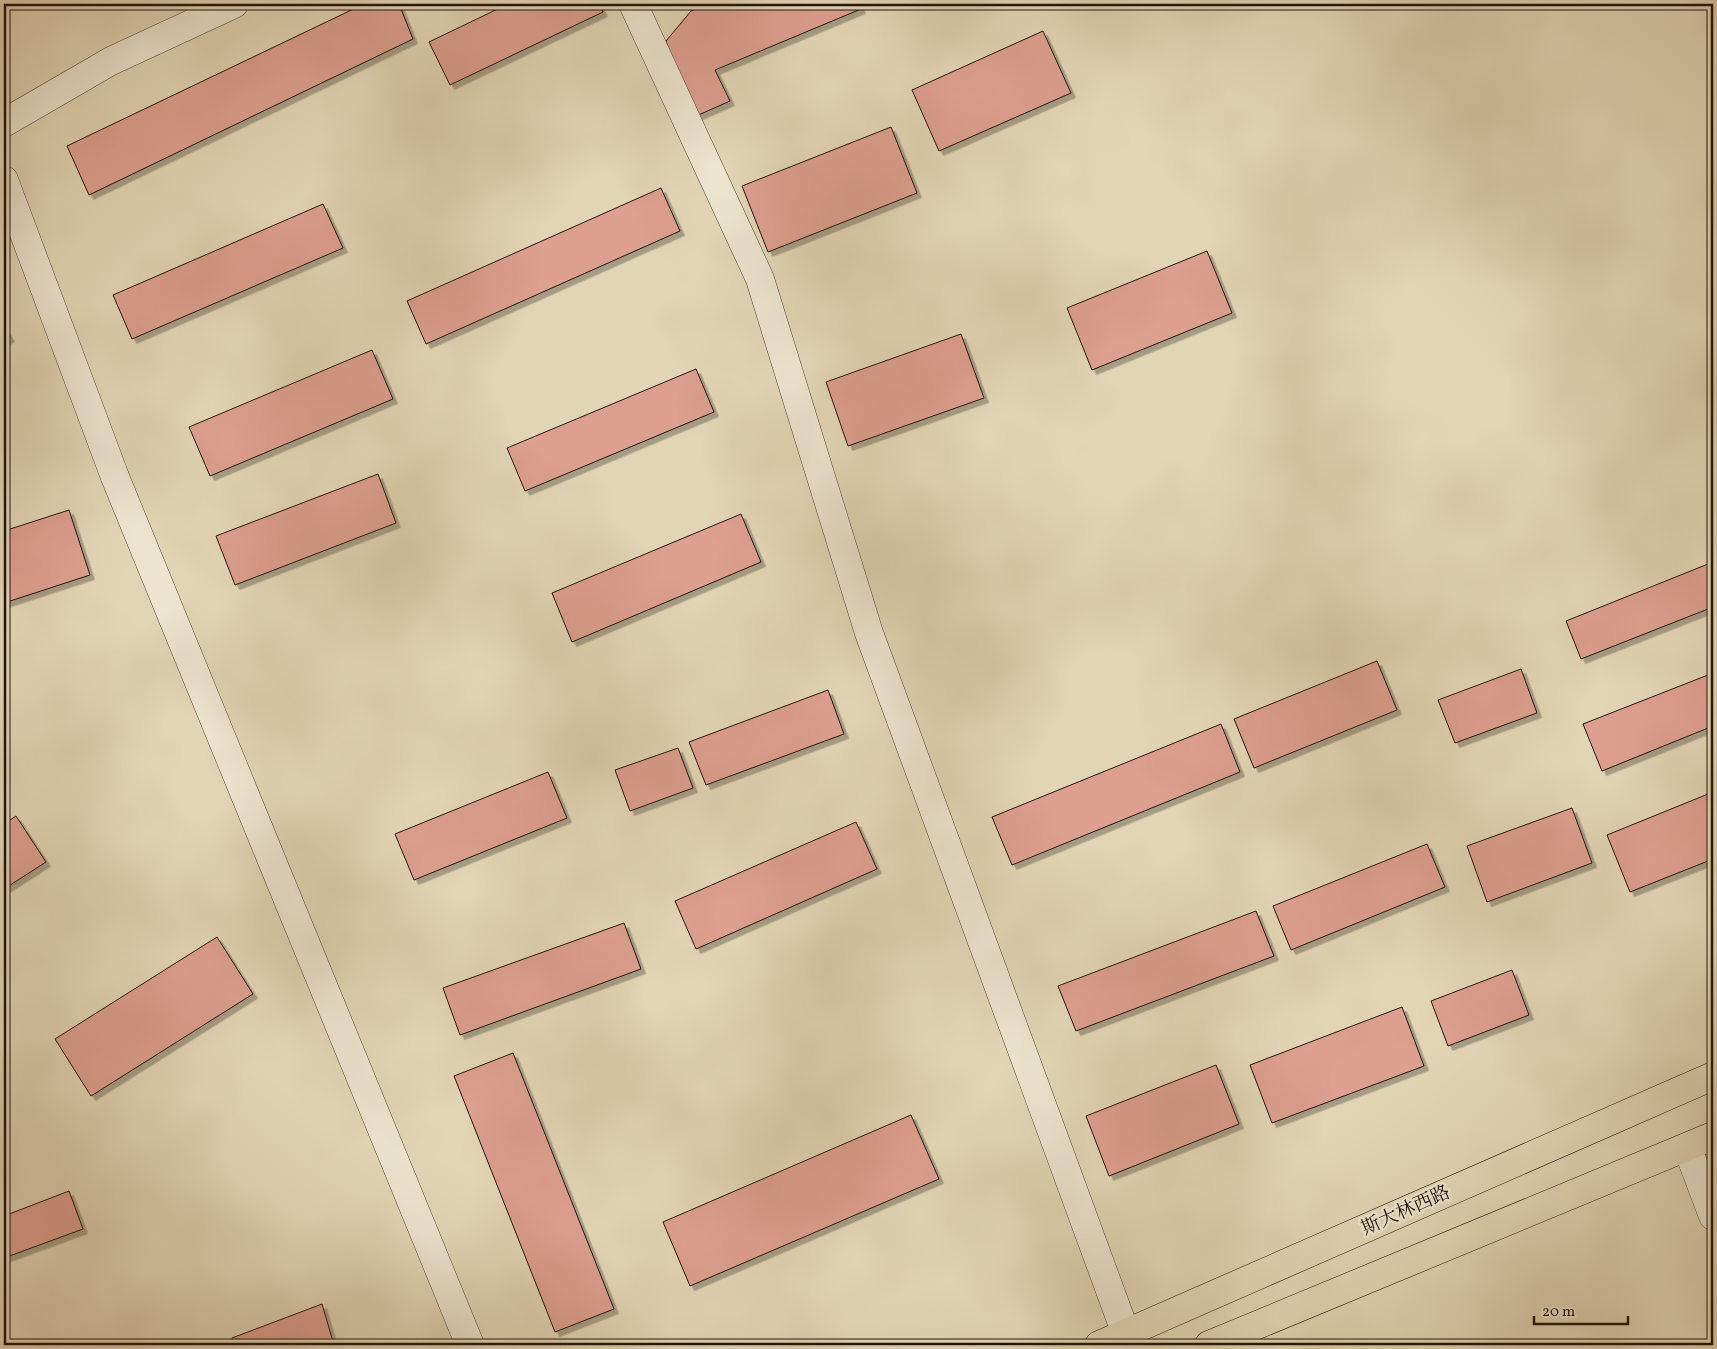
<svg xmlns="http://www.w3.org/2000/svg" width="1717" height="1349" font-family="Vollkorn,'Noto Serif SC',serif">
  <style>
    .building { fill: #dd9f8f; stroke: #22140c; filter: url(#shadow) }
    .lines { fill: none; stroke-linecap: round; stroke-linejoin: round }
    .minor-casing { stroke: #524436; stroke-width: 29 }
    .major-casing { stroke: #22140c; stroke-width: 29 }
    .minor { stroke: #ece4cf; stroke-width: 28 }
    .major { stroke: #e2d5b5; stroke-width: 28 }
    .labels { text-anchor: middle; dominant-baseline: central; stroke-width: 5; stroke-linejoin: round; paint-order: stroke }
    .street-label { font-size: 19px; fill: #22140c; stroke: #ece4cf }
  </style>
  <defs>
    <filter id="shadow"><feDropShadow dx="4.5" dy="4.5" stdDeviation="0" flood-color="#0004"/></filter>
  </defs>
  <rect width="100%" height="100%" fill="#e2d5b5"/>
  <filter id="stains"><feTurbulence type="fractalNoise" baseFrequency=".004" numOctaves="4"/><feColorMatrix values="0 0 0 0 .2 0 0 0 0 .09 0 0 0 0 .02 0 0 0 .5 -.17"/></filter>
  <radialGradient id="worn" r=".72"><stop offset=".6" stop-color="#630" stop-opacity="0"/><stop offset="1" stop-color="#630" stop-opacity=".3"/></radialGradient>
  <!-- building -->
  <path class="building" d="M 364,4 L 399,4 L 413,39 L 89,195 L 67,146 Z
    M 508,4 L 599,4 L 603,12 L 450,85 L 429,42 Z
    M 707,4 L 859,4 L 861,9 L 715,70 L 730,101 L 694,117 L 666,41 L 691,11 Z
    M 1043,31 L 1071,93 L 939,151 L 912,90 Z
    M 891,127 L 917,193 L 768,252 L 742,186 Z
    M 661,188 L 680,231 L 426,344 L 407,301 Z
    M 323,204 L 343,248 L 132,339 L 113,295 Z
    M 1207,251 L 1232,313 L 1092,370 L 1067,308 Z
    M 4,327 L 10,337 L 4,341 Z
    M 961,334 L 984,398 L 848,446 L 826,382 Z
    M 372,350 L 393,399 L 210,476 L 189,427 Z
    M 696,369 L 714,412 L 525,491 L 507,448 Z
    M 378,474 L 396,523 L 235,585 L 216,536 Z
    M 69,510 L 90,575 L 4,603 L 4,531 Z
    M 741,514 L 761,562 L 572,642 L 552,593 Z
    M 1713,562 L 1713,607 L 1581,659 L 1566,621 Z
    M 1377,661 L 1397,710 L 1254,768 L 1234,719 Z
    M 1521,669 L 1537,713 L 1455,743 L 1438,700 Z
    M 1713,673 L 1713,726 L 1602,771 L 1583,724 Z
    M 828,690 L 844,734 L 706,785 L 689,742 Z
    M 1221,724 L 1240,772 L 1012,865 L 992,817 Z
    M 678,748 L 693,788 L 630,811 L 615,770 Z
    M 548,772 L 567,818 L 414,880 L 395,834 Z
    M 1713,792 L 1713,859 L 1630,892 L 1607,835 Z
    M 1572,808 L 1592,863 L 1487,902 L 1467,846 Z
    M 16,816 L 46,862 L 4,889 L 4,824 Z
    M 856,822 L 877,869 L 696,949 L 675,901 Z
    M 1427,844 L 1445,887 L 1291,950 L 1273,906 Z
    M 1256,911 L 1274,956 L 1076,1031 L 1058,986 Z
    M 624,923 L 641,969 L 460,1035 L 443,988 Z
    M 217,937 L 253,994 L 91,1096 L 55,1039 Z
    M 1512,970 L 1529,1015 L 1448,1046 L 1431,1001 Z
    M 1402,1007 L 1424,1066 L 1272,1123 L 1250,1065 Z
    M 513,1053 L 614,1309 L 555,1332 L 454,1076 Z
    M 1216,1065 L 1239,1124 L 1109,1176 L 1086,1116 Z
    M 911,1115 L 939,1179 L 690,1286 L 663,1222 Z
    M 69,1191 L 83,1229 L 4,1258 L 4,1216 Z
    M 322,1304 L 334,1345 L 234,1345 L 232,1338 Z"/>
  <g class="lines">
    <defs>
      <path id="minor" d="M 633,4 L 760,279 L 869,633 L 1126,1334
        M 4,123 L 111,61 L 234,4
        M 4,180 L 115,477 L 470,1345
        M 1687,1147 L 1713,1216"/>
      <path id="major" d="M 1099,1345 L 1713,1076
        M 1209,1345 L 1713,1136"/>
    </defs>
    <!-- minor casing -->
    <use href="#minor" class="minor-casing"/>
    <!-- major casing -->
    <use href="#major" class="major-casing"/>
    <!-- minor -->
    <use href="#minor" class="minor"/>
    <!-- major -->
    <use href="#major" class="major"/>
  </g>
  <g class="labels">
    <!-- street labels -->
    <g class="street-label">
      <text transform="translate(1406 1211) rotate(-24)">斯大林西路</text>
    </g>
  </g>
  <!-- margin -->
  <rect width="1717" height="1349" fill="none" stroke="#e2d5b5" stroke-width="20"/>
  <rect x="5" y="5" width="1707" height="1339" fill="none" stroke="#22140c" stroke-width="2.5"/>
  <rect x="10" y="10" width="1697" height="1329" fill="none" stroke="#22140c"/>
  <!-- scale -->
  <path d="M1534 1316v8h94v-8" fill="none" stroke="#22140c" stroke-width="2.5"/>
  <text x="1542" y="1316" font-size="15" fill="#22140c" stroke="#ece4cf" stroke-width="4" paint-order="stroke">20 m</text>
  <rect width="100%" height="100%" filter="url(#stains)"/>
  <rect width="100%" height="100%" fill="url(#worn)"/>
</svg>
